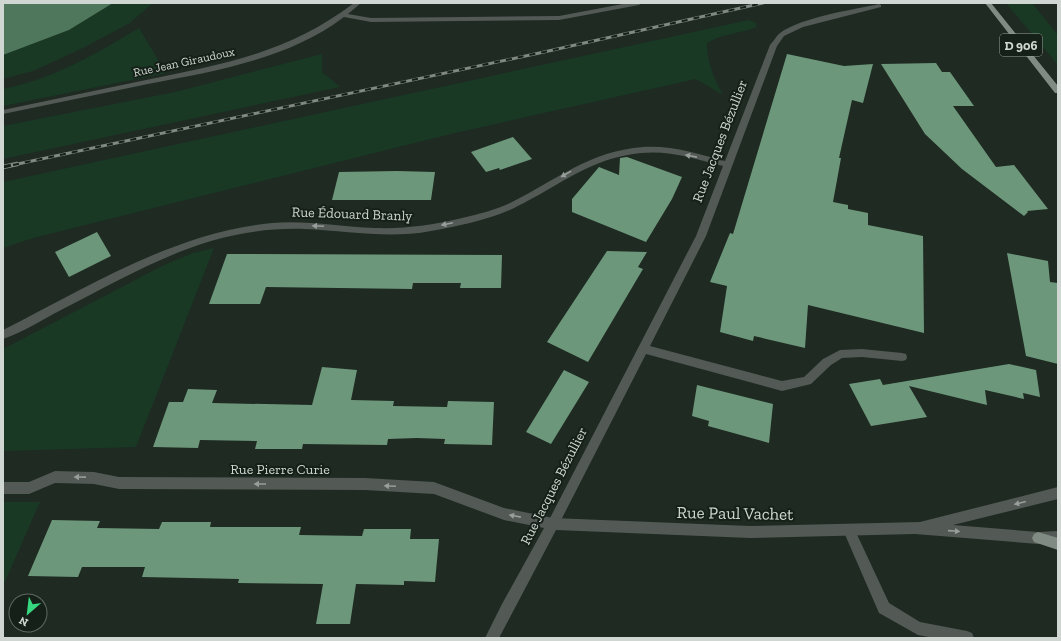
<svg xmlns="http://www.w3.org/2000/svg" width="1061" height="641" font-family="'Zilla Slab',serif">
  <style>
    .green { fill: #193925 }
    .water { fill: #4e775b }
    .building { fill: #6d977a }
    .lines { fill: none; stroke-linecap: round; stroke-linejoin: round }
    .service { fill: #535955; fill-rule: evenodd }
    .minor { fill: #535955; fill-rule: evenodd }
    .tertiary { fill: #535955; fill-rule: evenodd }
    .primary { fill: #808b83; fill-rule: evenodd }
    .rail-far1-casing { stroke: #808983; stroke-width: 3 }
    .rail-casing { stroke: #808983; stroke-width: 4.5 }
    .rail-far1 { stroke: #152018; stroke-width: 2; stroke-dasharray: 6; stroke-linecap: butt }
    .rail { stroke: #152018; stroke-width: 3; stroke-dasharray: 8; stroke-linecap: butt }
    .oneway { fill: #989e9a }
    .labels { text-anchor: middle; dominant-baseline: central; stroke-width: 4; stroke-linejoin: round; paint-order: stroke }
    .far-street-label { font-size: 12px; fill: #d0d7d2; stroke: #152018 }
    .shield { fill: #152018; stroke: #98a09a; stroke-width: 1 }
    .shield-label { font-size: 13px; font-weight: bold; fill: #d0d7d2 }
    .street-label { font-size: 14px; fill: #d0d7d2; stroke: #152018 }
    .near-street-label { font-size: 17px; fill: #d0d7d2; stroke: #152018 }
  </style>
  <rect width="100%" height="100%" fill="#1e2a22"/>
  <!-- green -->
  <path class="green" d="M 113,3 L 153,3 L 130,23 L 83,48 L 33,71 L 3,79 L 3,55 L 69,30 Z
    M 1006,3 L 1032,3 L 1058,35 L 1058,65 Z
    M 749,20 L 756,23 L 757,27 C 740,34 723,33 707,43 C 707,62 714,79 723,95 L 696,79 L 455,133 L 33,238 L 3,248 L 3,182 Z
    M 139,28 L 166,73 L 3,106 L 3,89 C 56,78 93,55 139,28 Z
    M 322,54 L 322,72 L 340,87 L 3,159 L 3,126 L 175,92 Z
    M 214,248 L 136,447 L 3,451 L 3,349 L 164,265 L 193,253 Z
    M 3,502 L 40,502 L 3,586 Z"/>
  <!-- water -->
  <path class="water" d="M 3,3 L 113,3 L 69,30 L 3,55 Z"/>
  <!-- building -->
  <path class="building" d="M 787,54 L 844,66 L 873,64 L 863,103 L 852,100 L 839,158 L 841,158 L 833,202 L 848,205 L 848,209 L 868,213 L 868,225 L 923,236 L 924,333 L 808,305 L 805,348 L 754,336 L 753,341 L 720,332 L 727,286 L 710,282 L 730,233 L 733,234 Z
    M 936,63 L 942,72 L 950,72 L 974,106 L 953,106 L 996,167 L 1014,165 L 1048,209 L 1027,211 L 1028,212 L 1024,216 L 962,169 L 925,134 L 881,64 Z
    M 513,137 L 532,159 L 500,170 L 499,168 L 486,172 L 471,152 Z
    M 627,157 L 682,177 L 672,199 L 646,242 L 572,212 L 572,199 L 599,167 L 619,175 L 620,158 Z
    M 397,171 L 435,172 L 431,200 L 332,200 L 339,172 Z
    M 97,232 L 111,256 L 69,277 L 55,252 Z
    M 607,251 L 647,252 L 638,267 L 643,269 L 588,362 L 547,342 Z
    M 1007,253 L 1048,261 L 1050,282 L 1058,283 L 1058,364 L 1026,356 Z
    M 227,254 L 502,255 L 501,288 L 460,288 L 461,283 L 413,283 L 412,289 L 266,287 L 260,304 L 209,304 Z
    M 1009,364 L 1036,370 L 1040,397 L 1023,393 L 1024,399 L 985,390 L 987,405 L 909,386 L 927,417 L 871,426 L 849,384 L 880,379 L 883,385 Z
    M 322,367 L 357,370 L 351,400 L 394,401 L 393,406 L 447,407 L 448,401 L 494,402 L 492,445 L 444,444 L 445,439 L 417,438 L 388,439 L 387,445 L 303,444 L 302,449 L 255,449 L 257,441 L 200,440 L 198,448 L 153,447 L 169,402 L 183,402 L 188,389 L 217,390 L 212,403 L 312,405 Z
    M 564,370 L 589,382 L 551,444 L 526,432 Z
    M 697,385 L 773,404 L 769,443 L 708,426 L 709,421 L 692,416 Z
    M 52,520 L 100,521 L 97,528 L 159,529 L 162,522 L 211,522 L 210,527 L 301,527 L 299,535 L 362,536 L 364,529 L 411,529 L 410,539 L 439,539 L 435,582 L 404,581 L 404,585 L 356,584 L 350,624 L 316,624 L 323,584 L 238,583 L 239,579 L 142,577 L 145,567 L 82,567 L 78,577 L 28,576 Z"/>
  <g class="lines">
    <!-- service -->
    <path class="service" d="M 849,524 L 853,526 L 889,603 L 920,622 L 967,631 L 972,633 L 974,638 L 934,638 L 918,635 L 879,613 L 843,530 L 845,526 Z"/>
    <!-- minor -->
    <path class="minor" d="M 354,3 L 361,3 L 348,14 L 371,18 L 559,16 L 628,3 L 642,3 L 639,5 L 559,20 L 371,22 L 344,17 C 289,59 215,71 148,84 C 100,94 51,104 3,114 L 3,110 C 51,100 98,90 146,80 C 224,64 288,53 354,3 Z
      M 879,4 L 881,5 L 881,7 L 803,27 L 784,36 L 777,46 L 706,236 L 650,346 L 782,381 L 804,377 L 823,359 L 840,350 L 862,349 L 902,353 L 906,354 L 907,357 L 906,360 L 902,361 L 862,357 L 842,358 L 831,365 L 811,384 L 782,391 L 646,354 L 557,528 L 553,530 L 549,528 L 547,524 L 549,520 L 696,236 L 723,166 C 697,159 669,150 641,153 C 590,158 559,186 516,207 C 490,220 459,226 431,231 C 389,239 348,231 305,229 C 273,228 241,232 211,241 C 158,257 110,285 61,310 C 42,320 23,332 3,339 L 3,330 C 88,287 175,232 272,223 C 306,220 341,227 375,228 C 405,229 433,225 462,218 C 479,214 495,210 510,203 C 555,181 589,151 643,147 C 671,145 699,154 725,161 L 770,45 C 774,41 776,36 780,33 C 802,17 852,10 879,4 Z"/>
    <!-- tertiary -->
    <path class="tertiary" d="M 55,471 L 94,472 L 119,477 L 365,478 L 434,482 L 504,508 L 553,518 L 750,526 L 920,522 L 1058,487 L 1058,499 L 953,525 L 1038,532 L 1058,531 L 1058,543 L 1038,544 L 915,534 L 750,538 L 556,530 L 499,638 L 485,638 L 502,604 L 544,528 L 504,520 L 434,494 L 365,490 L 119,489 L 94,484 L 55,483 L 29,494 L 3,494 L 3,482 L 29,482 Z"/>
    <!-- primary -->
    <path class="primary" d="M 985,3 L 991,3 L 1058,86 L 1058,93 L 1055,93 Z
      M 1038,532 L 1058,538 L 1058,550 L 1034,542 L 1032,538 L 1034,534 Z"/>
    <defs>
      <path id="rail-far1" d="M 13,165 L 544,52 L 763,3"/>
      <path id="rail" d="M 3,167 L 17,164"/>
    </defs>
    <!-- rail-far1 casing -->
    <use href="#rail-far1" class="rail-far1-casing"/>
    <!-- rail casing -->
    <use href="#rail" class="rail-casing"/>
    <!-- rail-far1 -->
    <use href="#rail-far1" class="rail-far1"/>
    <!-- rail -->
    <use href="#rail" class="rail"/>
  </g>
  <!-- one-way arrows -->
  <defs><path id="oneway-solid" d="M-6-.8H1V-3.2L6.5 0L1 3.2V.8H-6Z"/></defs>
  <g class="oneway">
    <use href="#oneway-solid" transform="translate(691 156) rotate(-169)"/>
    <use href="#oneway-solid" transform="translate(566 174) rotate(151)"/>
    <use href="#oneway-solid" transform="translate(447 224) rotate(168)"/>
    <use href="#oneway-solid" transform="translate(318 226) rotate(-178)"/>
    <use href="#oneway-solid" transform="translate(80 477) rotate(-179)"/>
    <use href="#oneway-solid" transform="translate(260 484) rotate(-180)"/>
    <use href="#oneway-solid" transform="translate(390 486) rotate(-177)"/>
    <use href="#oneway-solid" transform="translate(1020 503) rotate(166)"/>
    <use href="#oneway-solid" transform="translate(515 516) rotate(-169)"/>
    <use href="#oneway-solid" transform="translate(954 531) rotate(4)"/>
  </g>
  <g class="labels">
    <!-- far-street labels -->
    <g class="far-street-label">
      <text transform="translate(184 62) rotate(-12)">Rue Jean Giraudoux</text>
    </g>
    <!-- shield labels -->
    <rect class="shield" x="1000" y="34" width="42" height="22" rx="3"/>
    <g class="shield-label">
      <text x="1021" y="45">D 906</text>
    </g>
    <!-- street labels -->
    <g class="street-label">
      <text transform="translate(720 141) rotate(-69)">Rue Jacques Bézullier</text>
      <text transform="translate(352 214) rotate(2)">Rue Édouard Branly</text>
      <text x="280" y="469">Rue Pierre Curie</text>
      <text transform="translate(554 486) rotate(-63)">Rue Jacques Bézullier</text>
    </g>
    <!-- near-street labels -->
    <g class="near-street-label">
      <text transform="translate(735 513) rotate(1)">Rue Paul Vachet</text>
    </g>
  </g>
  <!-- border -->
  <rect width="1061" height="641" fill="none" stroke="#d0d7d2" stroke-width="8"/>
  <!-- north arrow -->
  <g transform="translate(28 613) rotate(208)"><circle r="19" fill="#152018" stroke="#606962"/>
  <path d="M0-3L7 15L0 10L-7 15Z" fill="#36d880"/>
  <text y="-6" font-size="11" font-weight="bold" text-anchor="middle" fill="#d0d7d2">N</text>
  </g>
</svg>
